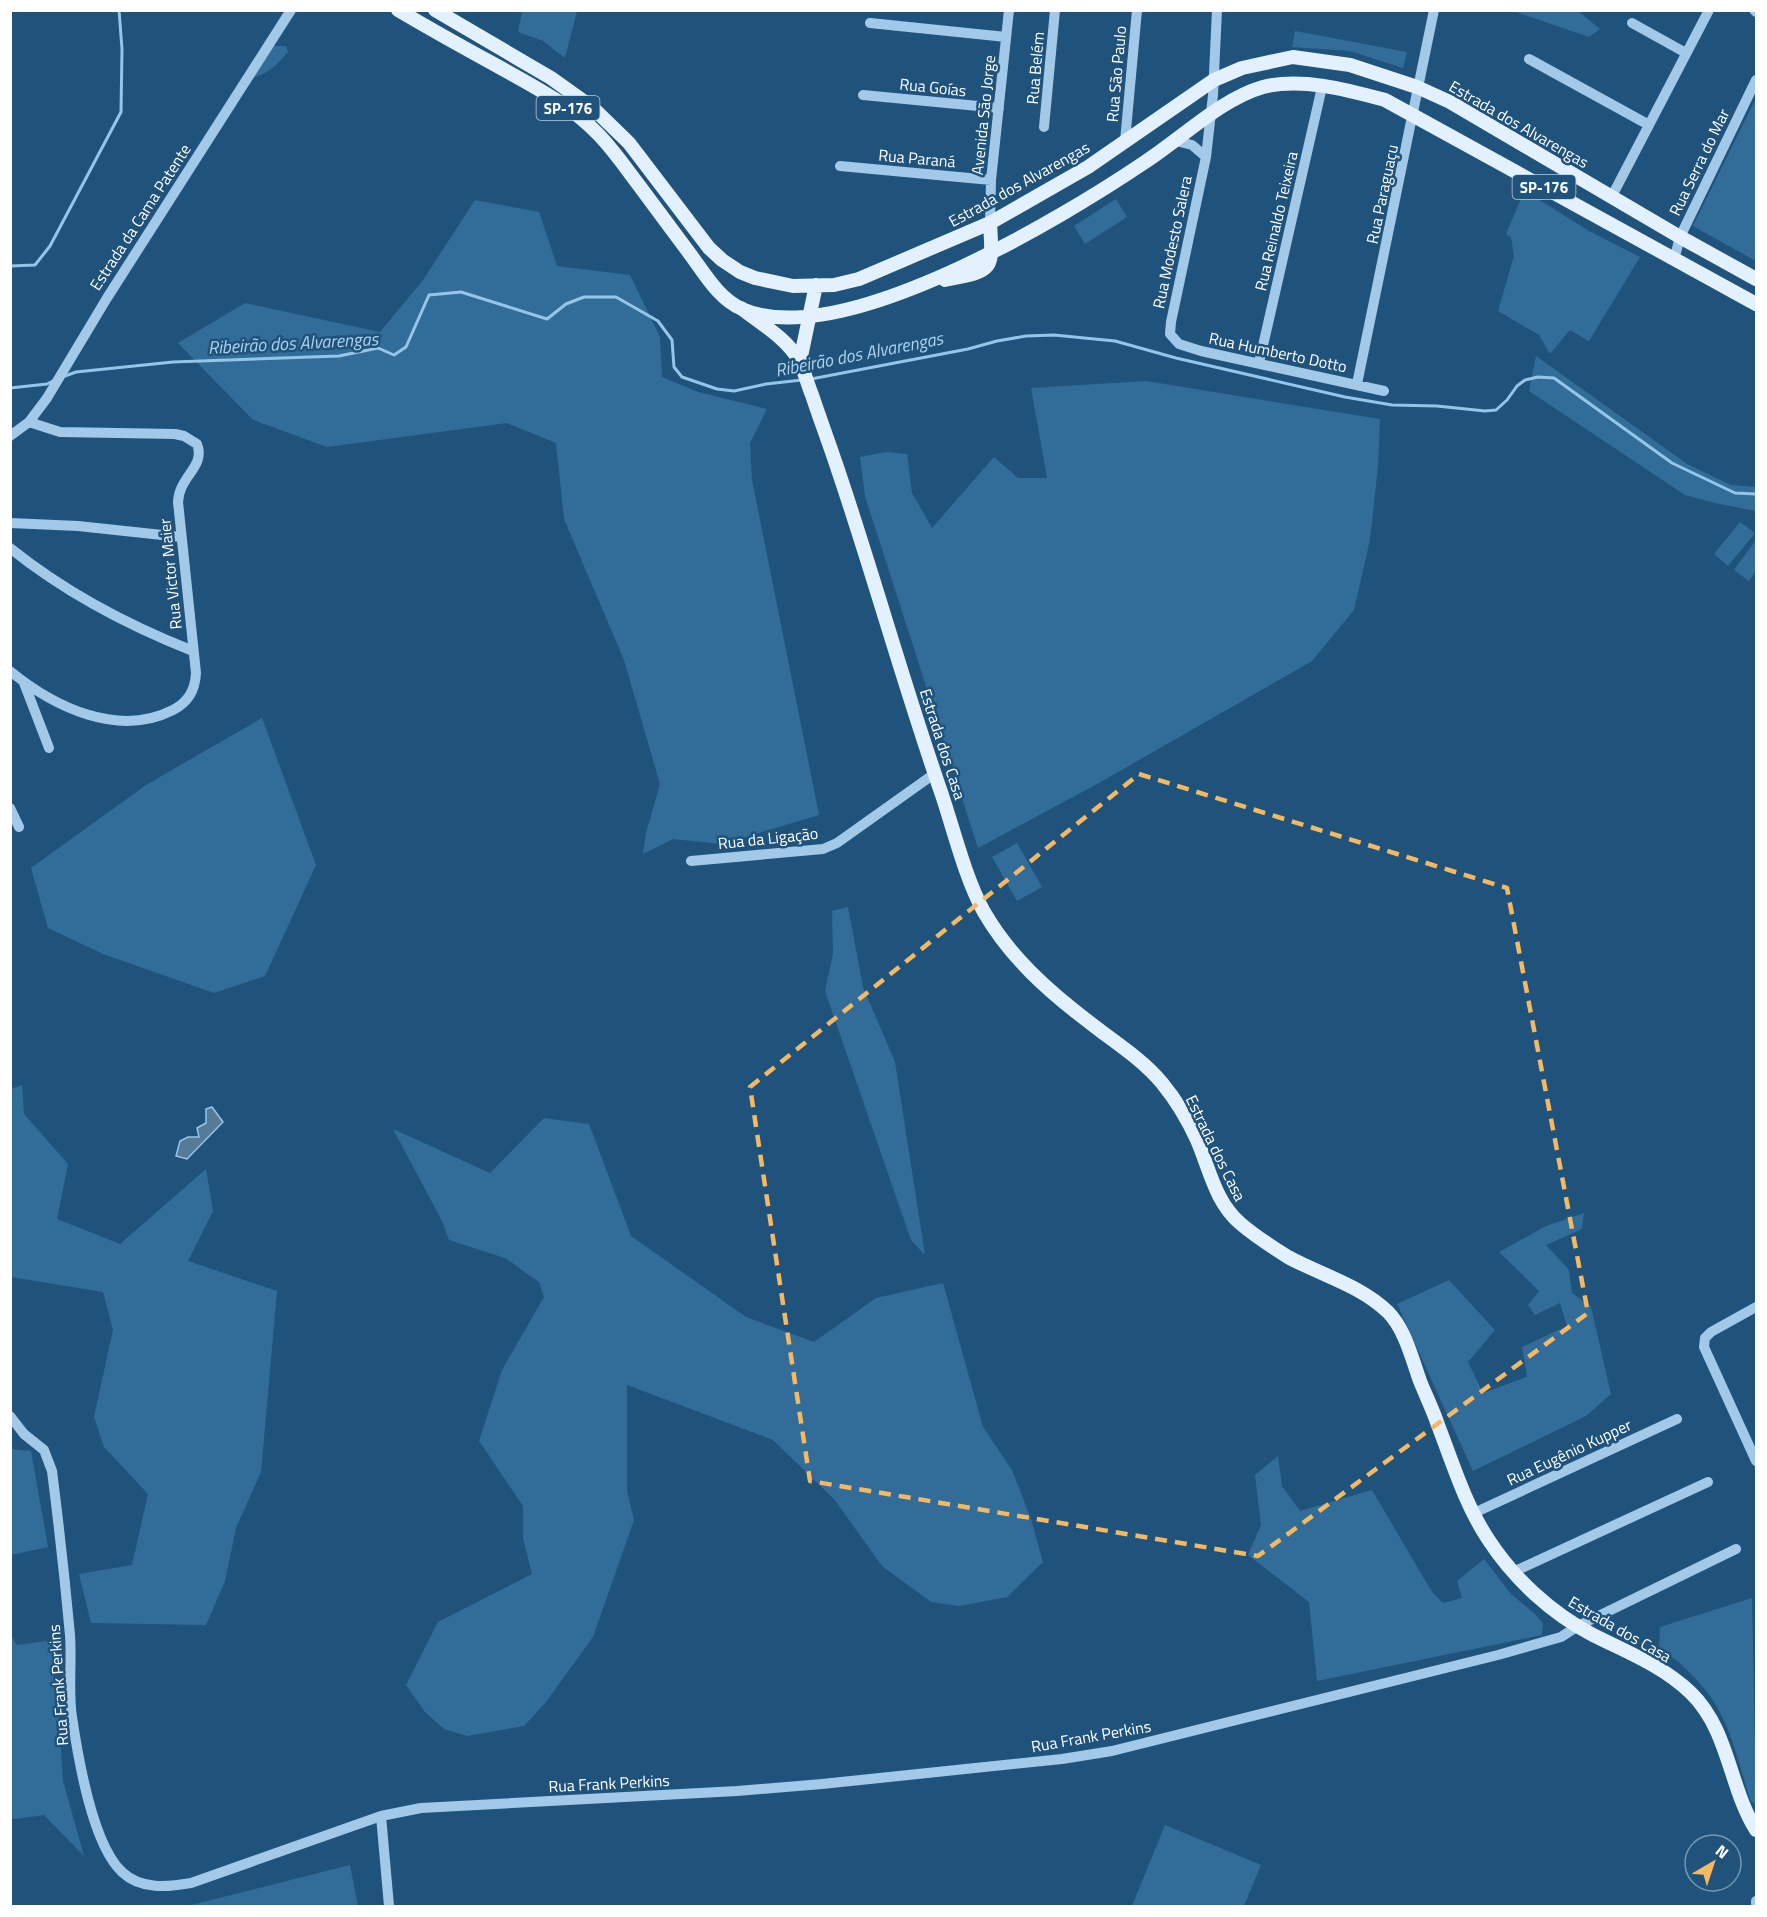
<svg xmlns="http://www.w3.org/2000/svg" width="1767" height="1917" font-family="'Titillium Web',sans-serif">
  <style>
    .green { fill: #326d9a }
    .water { fill: #567b99; stroke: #95c5e8; stroke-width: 1.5 }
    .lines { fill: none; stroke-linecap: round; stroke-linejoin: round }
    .stream { stroke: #95c5e8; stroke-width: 3 }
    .minor { stroke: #a2c9e7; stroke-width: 10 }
    .major { stroke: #e3f0fd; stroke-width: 14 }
    .marked { fill: none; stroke: #f4b962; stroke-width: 4.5; stroke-dasharray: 12 8; stroke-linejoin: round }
    .labels { text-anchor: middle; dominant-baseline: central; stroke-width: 5; stroke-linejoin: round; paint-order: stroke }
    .shield { fill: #1f537c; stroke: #bccbd8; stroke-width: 1.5 }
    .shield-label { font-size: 15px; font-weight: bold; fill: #fff }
    .street-label { font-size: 16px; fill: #fff; stroke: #1f537c }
    .water-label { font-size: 18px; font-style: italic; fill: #add2ee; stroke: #1f537c }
  </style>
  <rect width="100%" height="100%" fill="#1f537c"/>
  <!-- green -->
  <path class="green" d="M 522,11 L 577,11 L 565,58 L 543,41 L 518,32 Z
    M 1513,11 L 1578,11 L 1600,29 L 1589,37 Z
    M 1295,31 L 1407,52 L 1403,68 L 1350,51 L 1292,47 Z
    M 273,46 L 286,46 L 288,52 C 275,67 269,73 250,79 Z
    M 1756,98 L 1756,261 L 1693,226 Z
    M 1523,194 L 1538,199 L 1589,231 L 1640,257 L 1589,341 L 1570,330 L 1550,354 L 1539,335 L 1498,311 L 1514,256 L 1511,237 L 1506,234 Z
    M 1116,199 L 1127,217 L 1085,244 L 1074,226 Z
    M 475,200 L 539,212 L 557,266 L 630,275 L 660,337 L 662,377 L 698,392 L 767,409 L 750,443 L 752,480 L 819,815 L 722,844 L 673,839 L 643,854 L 646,833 L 660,784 L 624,660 L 564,519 L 556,443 L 507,423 L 327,447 L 253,420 L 178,343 L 245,303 L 380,332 L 423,280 Z
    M 1536,356 L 1687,464 L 1731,485 L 1756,487 L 1756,511 L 1715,503 L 1685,495 L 1529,391 Z
    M 1146,381 L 1380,419 L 1378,466 L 1370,540 L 1354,610 L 1312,661 L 1099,783 L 978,848 L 865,496 L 860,457 L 886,452 L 907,454 L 912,493 L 932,528 L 994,457 L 1018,478 L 1047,478 L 1031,388 Z
    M 1740,522 L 1755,533 L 1728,566 L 1714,554 Z
    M 1756,540 L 1756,571 L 1749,581 L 1734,570 Z
    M 262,718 L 316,865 L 265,976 L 214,993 L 103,954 L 48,928 L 31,868 L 146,785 Z
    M 1017,843 L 1042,887 L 1017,901 L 992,857 Z
    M 848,907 L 863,987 L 895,1062 L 925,1255 L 911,1240 L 825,991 L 833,954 L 832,911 Z
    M 22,1085 L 24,1114 L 68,1164 L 57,1219 L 120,1244 L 206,1169 L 213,1211 L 188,1261 L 277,1291 L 261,1472 L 236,1528 L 225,1581 L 206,1625 L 91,1623 L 79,1574 L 132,1565 L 148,1494 L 104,1447 L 94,1417 L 113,1330 L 103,1292 L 11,1277 L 11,1089 Z
    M 544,1118 L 589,1124 L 631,1236 L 746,1317 L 814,1342 L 876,1298 L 943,1283 L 983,1427 L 1012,1470 L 1031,1519 L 1043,1562 L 1007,1597 L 959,1606 L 931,1602 L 882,1566 L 834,1499 L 773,1440 L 627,1385 L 627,1491 L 634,1520 L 593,1637 L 546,1702 L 524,1726 L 467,1736 L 444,1729 L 425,1712 L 406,1685 L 438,1622 L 532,1574 L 523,1538 L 523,1506 L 479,1441 L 502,1370 L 544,1297 L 539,1282 L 505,1258 L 449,1240 L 442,1221 L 393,1129 L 490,1173 Z
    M 1584,1213 L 1582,1229 L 1546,1245 L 1569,1270 L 1572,1293 L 1591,1307 L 1611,1394 L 1586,1416 L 1473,1471 L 1397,1304 L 1449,1280 L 1495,1330 L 1468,1362 L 1483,1393 L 1527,1377 L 1522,1347 L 1567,1326 L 1560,1303 L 1535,1315 L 1528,1305 L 1539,1291 L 1499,1252 L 1546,1226 Z
    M 11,1449 L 31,1451 L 48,1547 L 11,1555 Z
    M 1278,1456 L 1282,1486 L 1300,1511 L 1372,1490 L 1432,1592 L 1443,1603 L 1462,1598 L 1457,1581 L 1484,1559 L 1511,1594 L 1534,1613 L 1543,1623 L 1542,1635 L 1317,1681 L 1309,1602 L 1248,1555 L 1261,1525 L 1255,1475 Z
    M 1752,1598 L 1756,1793 L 1756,1806 L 1750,1799 C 1735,1752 1729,1711 1692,1675 C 1680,1663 1675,1657 1659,1652 L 1660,1627 Z
    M 11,1635 L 17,1645 L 54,1640 L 63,1781 L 84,1856 L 44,1815 L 15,1819 L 11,1818 Z
    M 1165,1825 L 1261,1865 L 1244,1906 L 1132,1906 Z
    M 350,1865 L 358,1906 L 187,1906 Z"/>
  <!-- water -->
  <path class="water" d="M 212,1107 L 223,1122 L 187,1159 L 176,1156 L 180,1141 L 188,1137 L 199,1137 L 197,1128 L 206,1123 L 206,1109 Z"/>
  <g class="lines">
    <!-- stream -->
    <path class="stream" d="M 10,266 L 35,265 L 50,246 L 121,112 L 122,49 L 119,10
      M 65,376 L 76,372 L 173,362 L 339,356 L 378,348 L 394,355 L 406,347 L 429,295 L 461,292 L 547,319 L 566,304 L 584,297 L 616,297 L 658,321 L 672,340 L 674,367 L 682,377 L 717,389 L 734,391 L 766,384 L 802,380
      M 811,379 L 968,349 L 997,341 L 1026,336 L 1054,335 L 1115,341 L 1176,358 L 1345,397 L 1392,405 L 1437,406 L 1485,411 L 1496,410 L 1507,400 L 1517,386 L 1525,380 L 1538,377 L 1554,378 L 1672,463 L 1735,493 L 1756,494
      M 10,388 L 47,384 L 53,381"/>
    <!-- minor -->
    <path class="minor" d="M 1217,10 L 1213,95 L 1206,157 L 1171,322 L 1170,334 L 1179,344 L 1201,351 L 1384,391
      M 1754,10 L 1756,12
      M 870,23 L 1006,37
      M 1632,23 L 1686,53
      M 1529,59 L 1649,125
      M 863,95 L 999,108
      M 1044,127 L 1055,10
      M 1125,141 L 1137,10
      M 1176,141 L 1192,145 L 1206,157
      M 840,166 L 991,180
      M 1612,196 L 1709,10
      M 990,223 L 991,180 L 1009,10
      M 1674,260 L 1680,237 L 1756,80
      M 1259,363 L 1322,87
      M 1357,384 L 1434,10
      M 10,436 L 29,422 L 47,398 L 107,298 L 291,10
      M 10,523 L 78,526 L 181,537
      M 10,548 C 66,593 127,625 193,651
      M 10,671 C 54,707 118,738 173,710 C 188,702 195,691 196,673 L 178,502 C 179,476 206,467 197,444 L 184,436 L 175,434 L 60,432 L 29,422
      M 24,683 L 49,748
      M 10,808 L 19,827
      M 691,861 L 823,849 L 837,843 L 934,774
      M 1756,1307 L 1711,1332 L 1705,1338 L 1704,1347 L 1756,1461
      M 10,1416 L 24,1434 L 44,1450 L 52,1471 C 59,1526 65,1580 70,1635 C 72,1662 68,1691 72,1717 C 78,1757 92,1844 122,1872 C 141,1890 168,1887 191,1883 L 381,1816 L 421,1808 L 737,1791 L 822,1784 L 1062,1759 L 1112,1751 L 1498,1655 L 1561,1637 L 1578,1626 L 1736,1549
      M 1474,1513 L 1677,1419
      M 1513,1572 L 1708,1482
      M 381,1816 L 389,1906
      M 1756,1906 L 1756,1901"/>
    <!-- major -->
    <path class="major" d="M 398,10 C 432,30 466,49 501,68 C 535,87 570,105 597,133 C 613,149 625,167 638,184 C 655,207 673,231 690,254 C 705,274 718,298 742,309 C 841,352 1062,218 1145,162 C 1182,138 1221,99 1263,87 C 1301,77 1348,90 1385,100 L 1756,304
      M 435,10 L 551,78 L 593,108 L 629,143 L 709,248 L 722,260 L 740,272 L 755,278 L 793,286 L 834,285 L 859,279 L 990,223 L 1088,167 L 1214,80 L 1242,68 L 1293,57 L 1350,65 L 1417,87 L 1450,102 L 1680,237 L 1756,279
      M 945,280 C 994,270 993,272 990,223
      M 741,308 C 760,323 786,338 798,359 C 804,369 807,383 812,395 C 820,419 829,443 837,467 C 874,576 904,686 942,795 C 954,831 966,880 984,912 C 1010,957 1048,991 1089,1022 C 1114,1042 1141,1058 1162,1083 C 1176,1100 1188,1120 1197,1140 C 1210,1170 1215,1202 1241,1224 C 1255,1236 1272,1247 1288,1257 C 1321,1275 1360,1285 1388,1312 C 1405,1329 1412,1359 1420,1381 C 1426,1396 1433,1410 1438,1425 C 1453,1464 1465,1504 1488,1539 C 1514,1579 1551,1613 1593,1635 C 1627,1652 1663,1666 1691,1693 C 1729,1730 1729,1787 1756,1830
      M 800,361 L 816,285"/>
  </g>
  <!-- marked area -->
  <path class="marked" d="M 1139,774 L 1507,888 L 1588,1313 L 1258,1556 L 810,1481 L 750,1087 Z"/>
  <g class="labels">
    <!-- shield labels -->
    <g class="shield">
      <rect x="536.5" y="96" width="63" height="24" rx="4.5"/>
      <rect x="1512.5" y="175" width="63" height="24" rx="4.5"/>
    </g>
    <g class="shield-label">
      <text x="568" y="108">SP-176</text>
      <text x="1544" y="187">SP-176</text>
    </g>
    <!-- street labels -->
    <g class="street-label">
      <text transform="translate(1035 68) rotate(-85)">Rua Belém</text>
      <text transform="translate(1116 74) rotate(-85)">Rua São Paulo</text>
      <text transform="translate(933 87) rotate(6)">Rua Goías</text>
      <text transform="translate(983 115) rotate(-84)">Avenida São Jorge</text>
      <text transform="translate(1519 124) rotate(30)">Estrada dos Alvarengas</text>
      <text transform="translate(917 158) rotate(5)">Rua Paraná</text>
      <text transform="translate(1699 162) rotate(-64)">Rua Serra do Mar</text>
      <text transform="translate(1019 184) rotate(-29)">Estrada dos Alvarengas</text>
      <text transform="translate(1382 194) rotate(-78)">Rua Paraguaçu</text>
      <text transform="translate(140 217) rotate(-57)">Estrada da Cama Patente</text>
      <text transform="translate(1276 221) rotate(-77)">Rua Reinaldo Teixeira</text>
      <text transform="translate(1172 242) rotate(-78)">Rua Modesto Salera</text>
      <text transform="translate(1278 352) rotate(12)">Rua Humberto Dotto</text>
      <text transform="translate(170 574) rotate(-96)">Rua Victor Maier</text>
      <text transform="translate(943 744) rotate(72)">Estrada dos Casa</text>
      <text transform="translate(768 838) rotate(-6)">Rua da Ligação</text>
      <text transform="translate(1216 1148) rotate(64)">Estrada dos Casa</text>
      <text transform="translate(1569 1452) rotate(-25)">Rua Eugênio Kupper</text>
      <text transform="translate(1620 1629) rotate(30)">Estrada dos Casa</text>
      <text transform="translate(58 1685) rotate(-94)">Rua Frank Perkins</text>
      <text transform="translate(1091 1736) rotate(-10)">Rua Frank Perkins</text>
      <text transform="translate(609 1783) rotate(-3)">Rua Frank Perkins</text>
    </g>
    <!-- water labels -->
    <g class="water-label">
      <text transform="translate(293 343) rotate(-3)">Ribeirão dos Alvarengas</text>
      <text transform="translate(859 354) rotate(-11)">Ribeirão dos Alvarengas</text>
    </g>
  </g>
  <!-- border -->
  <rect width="1767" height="1917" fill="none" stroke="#ffffff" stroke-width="24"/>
  <!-- north arrow -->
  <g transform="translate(1713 1863) rotate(39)"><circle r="28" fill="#1f537c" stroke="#7998b0" stroke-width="1.5"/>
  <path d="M0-4.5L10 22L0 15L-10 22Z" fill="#f4b962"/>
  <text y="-9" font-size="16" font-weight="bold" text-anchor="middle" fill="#ffffff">N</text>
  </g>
</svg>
